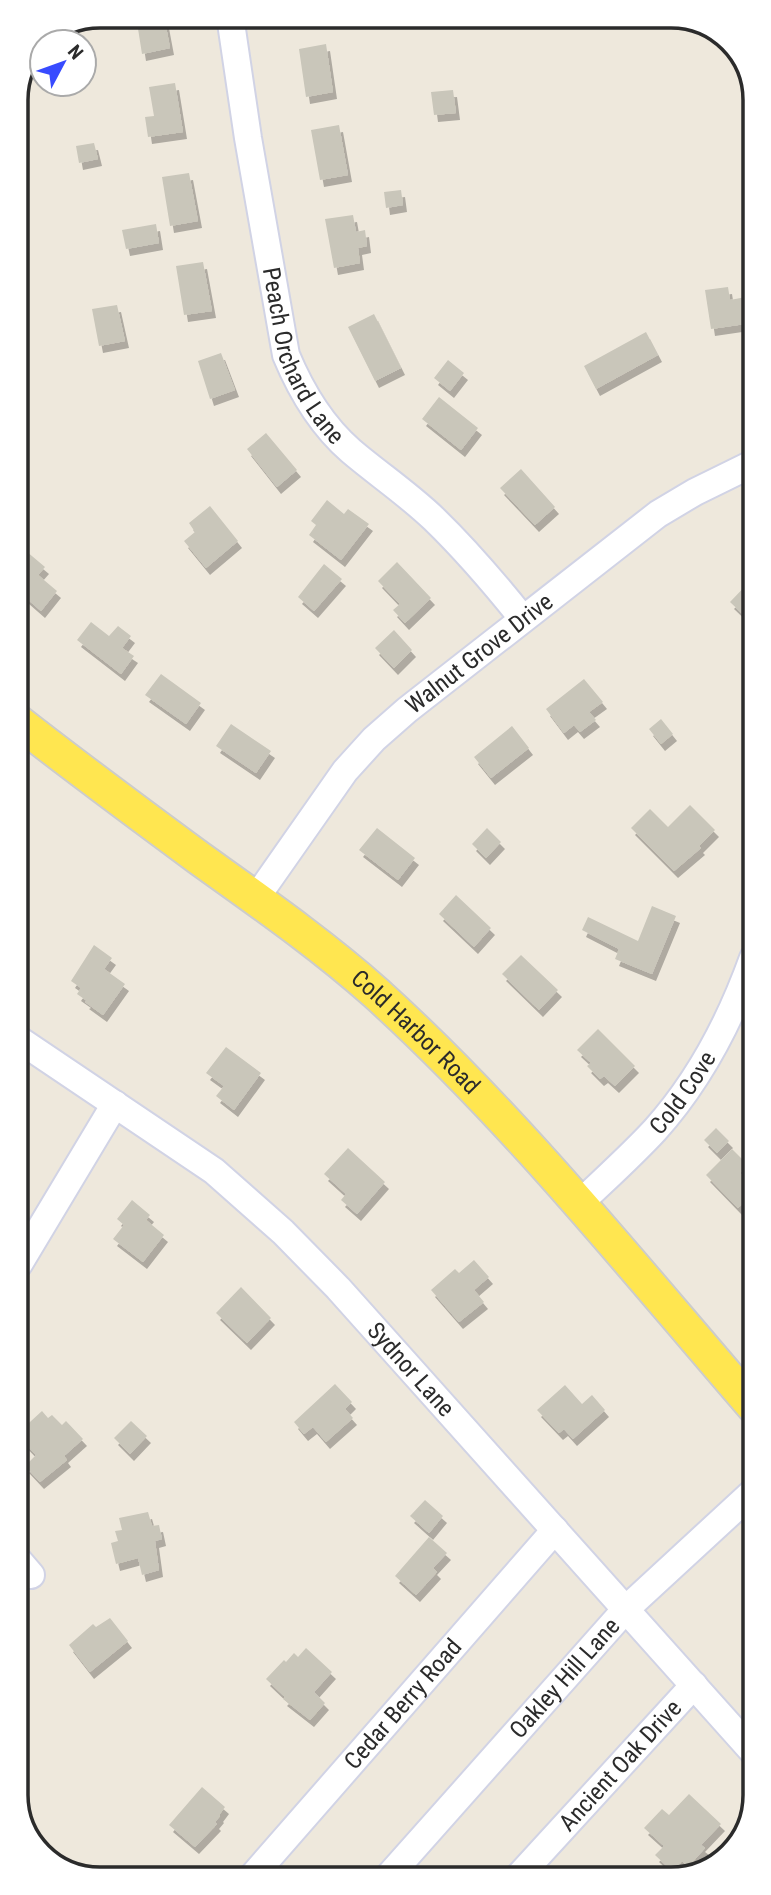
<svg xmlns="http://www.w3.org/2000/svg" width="771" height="1895" font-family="'Roboto Condensed',sans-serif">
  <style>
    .building { fill: #c9c6ba; filter: url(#shadow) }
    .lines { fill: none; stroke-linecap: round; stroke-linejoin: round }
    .minor-casing { stroke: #d1d3e5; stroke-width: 30 }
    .major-casing { stroke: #ccc; stroke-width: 37 }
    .minor { stroke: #fff; stroke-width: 26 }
    .major { stroke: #ffe650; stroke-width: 33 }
    .labels { text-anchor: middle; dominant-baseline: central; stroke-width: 5; stroke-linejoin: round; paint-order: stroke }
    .street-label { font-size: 24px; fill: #2b2b2b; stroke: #fff }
    .rim { fill: none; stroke: #2b2b2b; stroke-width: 3.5 }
  </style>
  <defs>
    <filter id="shadow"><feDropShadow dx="4" dy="7" stdDeviation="0" flood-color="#0004"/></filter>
  </defs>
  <rect width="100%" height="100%" fill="#eee8dc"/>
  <!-- building -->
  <path class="building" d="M 136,16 L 164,16 L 170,48 L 142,54 Z
    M 326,44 L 333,92 L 306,97 L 299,49 Z
    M 175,83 L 183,132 L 148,137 L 145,117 L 154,116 L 149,87 Z
    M 453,90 L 456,113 L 434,115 L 431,92 Z
    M 339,125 L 348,175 L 320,180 L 311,130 Z
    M 94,143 L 98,159 L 79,163 L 76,146 Z
    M 189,173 L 198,221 L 170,226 L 162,177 Z
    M 401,190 L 403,205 L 386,208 L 384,192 Z
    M 353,215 L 356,232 L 365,230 L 367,246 L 358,248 L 360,263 L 334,268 L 325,219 Z
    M 156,224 L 159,243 L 126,249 L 122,230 Z
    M 203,262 L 212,311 L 184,315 L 176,266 Z
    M 728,287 L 730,300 L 751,296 L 752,323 L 711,329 L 705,290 Z
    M 117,305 L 125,341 L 99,346 L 92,309 Z
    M 374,314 L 401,368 L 375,381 L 348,327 Z
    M 646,332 L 658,355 L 596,389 L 584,366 Z
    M 221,353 L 235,390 L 210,399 L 198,361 Z
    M 448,360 L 464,373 L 450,391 L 434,378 Z
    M 439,397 L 478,428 L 461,450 L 422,419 Z
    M 266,433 L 297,470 L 277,487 L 247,449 Z
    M 521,469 L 555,507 L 535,525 L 500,488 Z
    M 327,500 L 344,514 L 348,509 L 369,524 L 341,560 L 309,535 L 316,525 L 311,521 Z
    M 210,506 L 238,541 L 206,568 L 184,541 L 195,532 L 189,523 Z
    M 26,551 L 45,567 L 38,575 L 57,591 L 41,611 L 17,590 L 17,562 Z
    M 397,562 L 431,598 L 405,623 L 393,610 L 400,604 L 378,581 Z
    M 324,564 L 342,579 L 314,611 L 298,597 Z
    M 752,579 L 752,623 L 730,602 Z
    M 91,622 L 109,636 L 118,626 L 131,636 L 122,648 L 134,656 L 121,674 L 77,640 Z
    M 394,630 L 412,650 L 394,668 L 375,648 Z
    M 161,674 L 201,703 L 186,724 L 145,695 Z
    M 584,679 L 603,702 L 589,712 L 596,720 L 580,732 L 574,725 L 564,733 L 546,709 Z
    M 661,719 L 673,734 L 661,744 L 649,729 Z
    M 231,724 L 271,751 L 256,773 L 216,746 Z
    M 512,726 L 529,748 L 491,778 L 474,757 Z
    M 690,805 L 715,830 L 699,846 L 701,848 L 674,871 L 631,828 L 650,809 L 668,827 Z
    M 377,828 L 415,858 L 398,880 L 359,850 Z
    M 487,828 L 501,842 L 486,858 L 472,844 Z
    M 456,895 L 491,928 L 474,947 L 439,914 Z
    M 652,906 L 676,916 L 652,974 L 615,959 L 619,949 L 582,930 L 588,917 L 638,941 Z
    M 94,945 L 112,958 L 104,969 L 125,984 L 103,1015 L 85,1002 L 87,1001 L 77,994 L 81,988 L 71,981 Z
    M 521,955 L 558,990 L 539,1010 L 502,974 Z
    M 598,1029 L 635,1066 L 615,1086 L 604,1076 L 600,1079 L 587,1066 L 591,1063 L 577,1050 Z
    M 226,1047 L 261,1073 L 234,1110 L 216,1096 L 224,1086 L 206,1073 Z
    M 716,1128 L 729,1141 L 717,1153 L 704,1140 Z
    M 348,1148 L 385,1182 L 357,1214 L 341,1200 L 346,1194 L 324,1174 Z
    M 732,1149 L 748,1165 L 740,1173 L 754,1188 L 754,1193 L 738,1208 L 706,1175 Z
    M 132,1200 L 150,1215 L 146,1220 L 164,1235 L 143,1262 L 113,1239 L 124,1225 L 117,1219 Z
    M 474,1260 L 489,1277 L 474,1290 L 484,1302 L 459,1322 L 431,1290 L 455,1269 L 459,1273 Z
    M 241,1287 L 271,1318 L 247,1343 L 216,1313 Z
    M 335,1384 L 352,1402 L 345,1409 L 353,1418 L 326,1442 L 313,1427 L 304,1434 L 294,1422 Z
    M 565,1385 L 582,1404 L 592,1395 L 605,1410 L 573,1439 L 564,1429 L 559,1433 L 537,1410 Z
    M 42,1411 L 48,1418 L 52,1415 L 62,1425 L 66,1421 L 83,1439 L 64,1456 L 67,1460 L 40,1482 L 25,1466 L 36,1455 L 19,1437 L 19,1432 Z
    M 131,1421 L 147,1436 L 130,1454 L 114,1438 Z
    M 425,1500 L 443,1516 L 429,1533 L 410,1516 Z
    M 148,1512 L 152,1526 L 159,1525 L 162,1539 L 155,1541 L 159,1570 L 142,1575 L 138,1558 L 116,1564 L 111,1543 L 118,1541 L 115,1531 L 122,1530 L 119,1518 Z
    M 429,1537 L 447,1553 L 433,1568 L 437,1572 L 416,1595 L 395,1576 Z
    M 110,1618 L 128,1641 L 90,1672 L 69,1645 L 93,1624 L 96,1627 Z
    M 306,1648 L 332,1672 L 314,1692 L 325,1703 L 310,1720 L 283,1699 L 285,1697 L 266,1679 L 284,1660 L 286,1662 L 294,1653 L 298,1657 Z
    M 202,1787 L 225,1807 L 219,1815 L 220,1816 L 215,1822 L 217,1824 L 195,1847 L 169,1825 Z
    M 689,1794 L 721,1824 L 701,1845 L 705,1848 L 688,1867 L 682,1861 L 673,1872 L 655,1855 L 664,1846 L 644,1828 L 662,1809 L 669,1815 Z"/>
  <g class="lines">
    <defs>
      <g id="minor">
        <path id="s1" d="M 230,16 L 248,138 L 286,355 C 301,391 321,425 351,451 C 378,474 408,494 434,519 C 466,550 495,584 523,619"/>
        <path id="s2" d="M 256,898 L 345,771 L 374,739 L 407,710 L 658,514 L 695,492 L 752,464"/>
        <path id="s3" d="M 18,1039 L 214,1171 L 283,1232 L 338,1288 L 755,1754"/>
        <path id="s4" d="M 578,1205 C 604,1180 631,1156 655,1130 C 699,1081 731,1019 753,958"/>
        <path d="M 19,1264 L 115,1104"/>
        <path d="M 19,1561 L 31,1575"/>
        <path id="s5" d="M 519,1876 L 694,1685"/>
        <path id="s6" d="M 388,1877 L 626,1609 L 754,1491"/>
        <path id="s7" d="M 251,1878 L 555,1530"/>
      </g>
      <g id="major">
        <path id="s8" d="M 17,721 C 77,768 138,813 199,858 C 259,901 321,944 376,993 C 514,1118 632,1266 754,1407"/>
      </g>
    </defs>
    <!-- minor casing -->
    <use href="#minor" class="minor-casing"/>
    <!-- major casing -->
    <use href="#major" class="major-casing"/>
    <!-- minor -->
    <use href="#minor" class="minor"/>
    <!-- major -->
    <use href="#major" class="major"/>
  </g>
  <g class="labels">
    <!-- street labels -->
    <g class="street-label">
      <text stroke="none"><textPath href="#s1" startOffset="350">Peach Orchard Lane</textPath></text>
      <text stroke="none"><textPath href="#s2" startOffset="334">Walnut Grove Drive</textPath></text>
      <text stroke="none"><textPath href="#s8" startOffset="506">Cold Harbor Road</textPath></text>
      <text stroke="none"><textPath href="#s4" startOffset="154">Cold Cove</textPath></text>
      <text stroke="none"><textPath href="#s3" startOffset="516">Sydnor Lane</textPath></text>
      <text stroke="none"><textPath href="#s6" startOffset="266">Oakley Hill Lane</textPath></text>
      <text stroke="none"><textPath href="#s7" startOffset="231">Cedar Berry Road</textPath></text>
      <text stroke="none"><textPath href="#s5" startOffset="150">Ancient Oak Drive</textPath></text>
    </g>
  </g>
  <!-- crop -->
  <path d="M0 0H771V1895H0ZM100 28H671A72 72 0 0 1 743 100V1795A72 72 0 0 1 671 1867H100A72 72 0 0 1 28 1795V100A72 72 0 0 1 100 28Z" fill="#fff" fill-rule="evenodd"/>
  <path class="rim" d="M100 28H671A72 72 0 0 1 743 100V1795A72 72 0 0 1 671 1867H100A72 72 0 0 1 28 1795V100A72 72 0 0 1 100 28Z"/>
  <!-- north arrow -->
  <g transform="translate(63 63) rotate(49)"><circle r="33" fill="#ffffff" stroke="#aaaaaa" stroke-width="2"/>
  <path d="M0-5L12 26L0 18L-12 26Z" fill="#384bff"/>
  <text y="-10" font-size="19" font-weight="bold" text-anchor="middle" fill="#2b2b2b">N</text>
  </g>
</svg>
